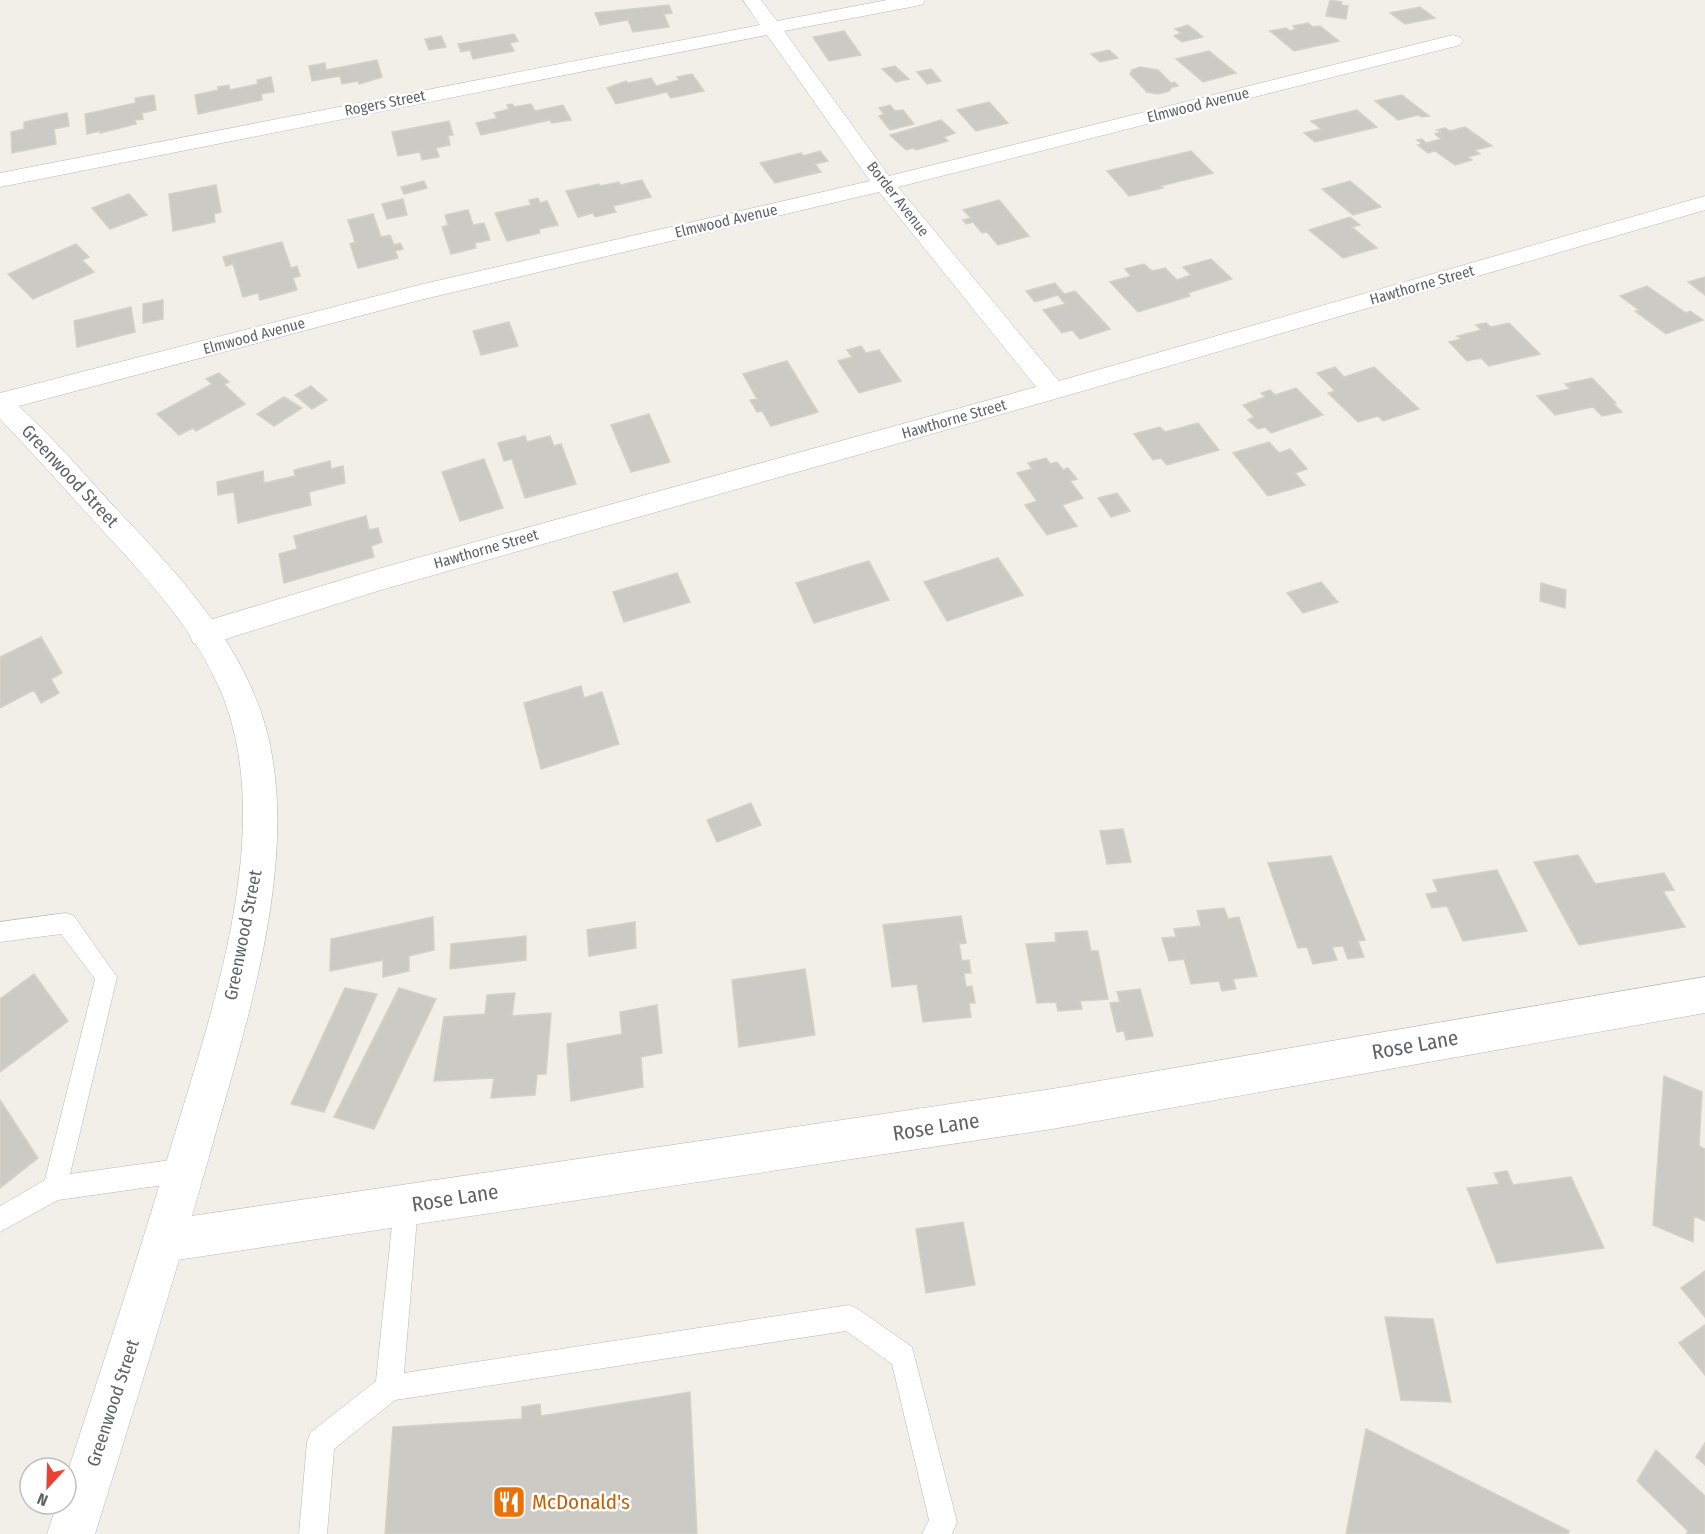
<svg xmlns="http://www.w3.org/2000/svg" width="1705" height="1534" font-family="'Fira Sans Condensed',sans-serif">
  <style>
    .building { fill: #cccac5; stroke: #d6d1c6; stroke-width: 1.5 }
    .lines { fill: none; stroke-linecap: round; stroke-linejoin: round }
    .service-casing { stroke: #b5b8bc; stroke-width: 1 }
    .minor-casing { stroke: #b5b8bc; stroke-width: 1 }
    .tertiary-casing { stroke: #b5b8bc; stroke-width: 1 }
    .service { fill: #fff; fill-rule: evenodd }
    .minor { fill: #fff; fill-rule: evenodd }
    .tertiary { fill: #fff; fill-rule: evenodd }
    .labels { text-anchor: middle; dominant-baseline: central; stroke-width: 5; stroke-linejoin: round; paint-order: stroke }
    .far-street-label { font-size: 15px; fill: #5f6368; stroke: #fff }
    .street-label { font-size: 18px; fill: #5f6368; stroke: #fff }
    .near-street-label { font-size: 21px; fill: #5f6368; stroke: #fff }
    .near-food-label { font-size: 21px; fill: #c56008; stroke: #fff; text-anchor: start }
  </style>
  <rect width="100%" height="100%" fill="#f1efe8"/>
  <!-- building -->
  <path class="building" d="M 1330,0 L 1342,2 L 1341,5 L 1348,6 L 1346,19 L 1326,16 Z
    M 669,5 L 672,13 L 664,14 L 669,27 L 633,32 L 628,20 L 600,25 L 595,13 Z
    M 1420,7 L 1435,18 L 1405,24 L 1390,13 Z
    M 1308,23 L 1313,27 L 1320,26 L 1339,41 L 1294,51 L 1270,31 L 1286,28 L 1290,31 L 1296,29 L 1293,26 Z
    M 1188,25 L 1203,37 L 1182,42 L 1174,36 L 1181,33 L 1175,29 Z
    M 844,31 L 861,55 L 829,61 L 813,37 Z
    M 514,34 L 518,41 L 510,43 L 514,51 L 473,59 L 470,50 L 461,52 L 458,44 Z
    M 441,36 L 446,47 L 429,50 L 425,39 Z
    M 1109,50 L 1118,58 L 1100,62 L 1091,54 Z
    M 1209,51 L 1236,73 L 1203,82 L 1176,59 Z
    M 377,60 L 382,77 L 359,84 L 358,81 L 342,84 L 340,76 L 312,81 L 309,66 L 325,63 L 326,70 Z
    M 895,66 L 909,79 L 896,82 L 882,69 Z
    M 1140,67 L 1158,70 L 1171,83 L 1175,82 L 1178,86 L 1172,87 L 1169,91 L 1158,94 L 1147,92 L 1130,74 L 1132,70 Z
    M 931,69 L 941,81 L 927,84 L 917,72 Z
    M 692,74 L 704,91 L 671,98 L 667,92 L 616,104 L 607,88 L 626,81 L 628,83 L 651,78 L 656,86 L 679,80 L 677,77 Z
    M 271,77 L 274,92 L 261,94 L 262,100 L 198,114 L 195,95 L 218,90 L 218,87 L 229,85 L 230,90 L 258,84 L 257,80 Z
    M 154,95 L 156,110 L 142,113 L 143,119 L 135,120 L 136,124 L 100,133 L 100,131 L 87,134 L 85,114 L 136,103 L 135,98 Z
    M 1402,95 L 1429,116 L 1422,117 L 1418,115 L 1398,120 L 1375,101 Z
    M 989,102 L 1008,123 L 976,131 L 957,110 Z
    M 512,104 L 514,107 L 531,104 L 535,111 L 563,105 L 571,120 L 552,123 L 550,120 L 481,135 L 476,123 L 497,118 L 494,113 L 509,109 L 507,105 Z
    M 890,105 L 895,111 L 903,110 L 914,124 L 890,130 L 879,116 L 884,114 L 879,108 Z
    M 1357,110 L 1377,127 L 1315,142 L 1304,133 L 1321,129 L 1311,121 Z
    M 67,113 L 69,126 L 54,129 L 56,144 L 12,153 L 11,132 L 24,129 L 24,122 Z
    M 941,120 L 955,133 L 944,137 L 948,141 L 916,150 L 913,148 L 906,150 L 890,135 Z
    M 449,121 L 453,135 L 448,136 L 450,145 L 436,148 L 439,157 L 422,160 L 420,152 L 398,156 L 392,132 Z
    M 1465,127 L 1492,146 L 1475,150 L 1480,154 L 1468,157 L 1472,160 L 1455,165 L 1435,151 L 1428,153 L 1418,145 L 1422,144 L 1417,140 L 1422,139 L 1426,143 L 1441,139 L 1435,134 L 1441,132 L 1437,130 L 1445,128 L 1450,131 Z
    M 820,151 L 828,161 L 815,164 L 821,172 L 775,183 L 760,163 L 801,153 L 803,156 Z
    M 1191,151 L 1213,173 L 1160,186 L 1163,188 L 1129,196 L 1107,171 Z
    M 642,180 L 651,197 L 613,206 L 616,212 L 595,217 L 593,213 L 578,217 L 566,191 L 599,184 L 600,186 L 619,182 L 620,185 Z
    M 424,181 L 427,188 L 404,194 L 401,187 Z
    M 1350,181 L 1381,207 L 1353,215 L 1322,189 Z
    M 216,185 L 221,212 L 214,214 L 215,222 L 173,231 L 169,194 Z
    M 129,194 L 147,215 L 110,229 L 92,208 Z
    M 538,198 L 540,203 L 547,201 L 558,225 L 539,229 L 540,233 L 507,241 L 495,213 L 531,205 L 529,200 Z
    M 403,199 L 407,215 L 387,219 L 382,204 Z
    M 999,200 L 1029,236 L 998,245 L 987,232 L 982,233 L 973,222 L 966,224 L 963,220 L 971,218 L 963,210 Z
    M 468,210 L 473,225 L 484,223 L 490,240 L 475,243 L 476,248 L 451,254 L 442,227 L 448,225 L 445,215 Z
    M 373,214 L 381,237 L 390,235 L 394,245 L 400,243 L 403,249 L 395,251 L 398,258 L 358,268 L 350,244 L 355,242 L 348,220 Z
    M 1350,217 L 1360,225 L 1352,227 L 1377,248 L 1343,258 L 1309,230 Z
    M 282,242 L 291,268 L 297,266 L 300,276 L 293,278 L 297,290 L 260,300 L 258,293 L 243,297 L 233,264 L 226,266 L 223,257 Z
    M 76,244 L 89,257 L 82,260 L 94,272 L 33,299 L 8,274 Z
    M 1211,259 L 1232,279 L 1188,293 L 1190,296 L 1138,312 L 1110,282 L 1131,276 L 1125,269 L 1144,264 L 1152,271 L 1165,268 L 1177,280 L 1191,275 L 1183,267 Z
    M 1705,277 L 1705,295 L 1688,282 Z
    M 1055,283 L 1064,294 L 1075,291 L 1110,329 L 1080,339 L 1072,330 L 1062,333 L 1043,310 L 1065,304 L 1058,295 L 1035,302 L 1026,291 Z
    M 1647,286 L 1686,313 L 1690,311 L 1703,320 L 1666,334 L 1635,311 L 1639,310 L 1620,296 Z
    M 163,300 L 163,319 L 143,323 L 143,304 Z
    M 131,307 L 135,332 L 77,347 L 74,321 Z
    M 509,322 L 518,346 L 481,355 L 473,331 Z
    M 1486,323 L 1491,327 L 1509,323 L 1540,354 L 1489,366 L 1481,358 L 1467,361 L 1449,342 L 1461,339 L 1457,336 L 1481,330 L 1476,325 Z
    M 861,346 L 866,353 L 879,350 L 901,381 L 859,393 L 838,361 L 852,357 L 847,350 Z
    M 787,361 L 818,412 L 771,426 L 762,411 L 757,412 L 750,400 L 757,399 L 743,374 Z
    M 1335,367 L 1344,377 L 1374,367 L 1419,409 L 1383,421 L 1378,416 L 1358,422 L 1328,393 L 1335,391 L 1317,373 Z
    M 219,373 L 229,382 L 224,384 L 245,404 L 196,431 L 193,428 L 179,435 L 157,414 L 212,384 L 206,379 Z
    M 1592,378 L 1616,403 L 1614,404 L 1622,412 L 1602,416 L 1593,407 L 1555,415 L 1537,396 L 1570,389 L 1565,384 Z
    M 311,386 L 327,400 L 312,409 L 295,395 Z
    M 1296,388 L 1323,415 L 1271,433 L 1265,427 L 1258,429 L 1248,420 L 1254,417 L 1243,405 L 1265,397 L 1261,393 L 1270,390 L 1275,395 Z
    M 284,397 L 302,408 L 274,426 L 257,414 Z
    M 649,414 L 670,462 L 631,472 L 611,425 Z
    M 1198,423 L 1219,450 L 1167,465 L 1161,458 L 1153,460 L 1134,434 L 1160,427 L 1165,432 Z
    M 525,436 L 527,442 L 550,436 L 554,446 L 561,444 L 576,484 L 525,498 L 512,459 L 504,461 L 498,443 Z
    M 1269,442 L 1279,453 L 1290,449 L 1307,469 L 1295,473 L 1305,485 L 1268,496 L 1233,453 Z
    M 1046,458 L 1050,464 L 1057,462 L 1063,470 L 1068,468 L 1077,479 L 1070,481 L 1083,498 L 1062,505 L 1077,526 L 1047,535 L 1025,505 L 1037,501 L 1017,473 L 1032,469 L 1028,463 Z
    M 484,459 L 503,508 L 460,521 L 442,472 Z
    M 330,461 L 331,469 L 343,466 L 345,483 L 309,492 L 311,505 L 238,523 L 234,492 L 218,495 L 217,482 L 263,471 L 264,483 L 295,476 L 294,470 Z
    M 1117,493 L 1130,511 L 1111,517 L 1098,498 Z
    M 366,516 L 369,530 L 378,528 L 382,542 L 371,546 L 374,557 L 284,583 L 279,554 L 297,549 L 294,536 Z
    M 998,558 L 1023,595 L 947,621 L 924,582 Z
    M 869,561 L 889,600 L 814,623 L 796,583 Z
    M 677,573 L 690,602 L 624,622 L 613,592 Z
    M 1321,582 L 1338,602 L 1303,613 L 1287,593 Z
    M 1541,583 L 1566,590 L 1565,608 L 1540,601 Z
    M 41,637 L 62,673 L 51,679 L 59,693 L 41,703 L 34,690 L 0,708 L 0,657 Z
    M 581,686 L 584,698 L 602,692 L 619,744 L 541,769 L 524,703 Z
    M 751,803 L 761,825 L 717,842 L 707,820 Z
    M 1123,829 L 1131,862 L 1107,864 L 1100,831 Z
    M 1578,855 L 1595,884 L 1664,873 L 1674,890 L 1663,891 L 1685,927 L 1579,945 L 1534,862 Z
    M 1331,856 L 1365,940 L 1358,941 L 1364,957 L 1348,959 L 1343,946 L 1332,947 L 1337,960 L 1313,964 L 1307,947 L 1298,948 L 1268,863 Z
    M 1497,870 L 1527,931 L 1463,941 L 1447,906 L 1432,908 L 1426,894 L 1438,892 L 1433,880 Z
    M 1224,908 L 1228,919 L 1239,917 L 1257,976 L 1233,979 L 1236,989 L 1222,991 L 1219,981 L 1191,984 L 1184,959 L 1169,961 L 1162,938 L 1176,937 L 1174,929 L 1201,926 L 1197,911 Z
    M 961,916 L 966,943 L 959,944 L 962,961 L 969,960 L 971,973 L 964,973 L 966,987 L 972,986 L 975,1003 L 969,1003 L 971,1017 L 923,1022 L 917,984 L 892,987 L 883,925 Z
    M 433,917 L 434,950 L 409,956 L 409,971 L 383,977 L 383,960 L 330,971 L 331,939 Z
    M 635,922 L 636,948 L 589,956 L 587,930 Z
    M 1087,931 L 1091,951 L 1098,951 L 1108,999 L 1080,1001 L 1082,1009 L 1058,1011 L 1056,1002 L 1037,1003 L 1026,944 L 1056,942 L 1055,933 Z
    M 526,936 L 526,960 L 450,969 L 451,944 Z
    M 805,969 L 815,1035 L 739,1047 L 732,980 Z
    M 34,974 L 68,1021 L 0,1072 L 0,999 Z
    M 345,988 L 377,994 L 324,1112 L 291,1104 Z
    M 399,988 L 436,999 L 374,1129 L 334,1117 Z
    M 1140,989 L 1153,1036 L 1126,1040 L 1124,1031 L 1117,1032 L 1110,1003 L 1120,1002 L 1117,992 Z
    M 515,993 L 512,1016 L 551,1013 L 546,1074 L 537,1074 L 535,1095 L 491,1098 L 494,1078 L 434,1081 L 444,1017 L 485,1014 L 487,995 Z
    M 657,1005 L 662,1053 L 641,1057 L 643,1087 L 571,1101 L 567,1044 L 622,1034 L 620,1012 Z
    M 1664,1076 L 1702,1092 L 1699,1146 L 1705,1149 L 1705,1221 L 1694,1216 L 1693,1242 L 1653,1225 Z
    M 0,1100 L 38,1158 L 0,1188 Z
    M 1507,1171 L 1513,1185 L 1571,1177 L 1604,1248 L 1497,1263 L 1467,1188 L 1499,1184 L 1494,1173 Z
    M 963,1222 L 975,1285 L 926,1293 L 916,1229 Z
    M 1705,1271 L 1705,1317 L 1681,1288 Z
    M 1385,1317 L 1433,1319 L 1451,1402 L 1401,1400 Z
    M 1705,1325 L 1705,1375 L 1679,1343 Z
    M 690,1392 L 697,1534 L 385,1534 L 393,1427 L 522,1419 L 522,1407 L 540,1404 L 541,1416 Z
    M 1366,1429 L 1569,1531 L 1568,1534 L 1346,1534 Z
    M 1705,1443 L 1705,1465 L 1696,1457 Z
    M 1656,1450 L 1705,1496 L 1705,1534 L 1686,1534 L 1688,1531 L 1637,1481 Z"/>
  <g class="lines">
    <defs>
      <path id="service" d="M 66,913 L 74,916 L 117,977 L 70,1174 L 185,1158 L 193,1162 L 197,1170 L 193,1178 L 185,1182 L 58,1200 L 0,1232 L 0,1206 L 45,1180 L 95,979 L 61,934 L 0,942 L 0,922 Z
        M 406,1194 L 415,1197 L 418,1206 L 404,1373 L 849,1305 L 858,1309 L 912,1347 L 957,1522 L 952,1534 L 922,1534 L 929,1520 L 892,1364 L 846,1331 L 395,1400 L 334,1449 L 327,1534 L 299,1534 L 307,1442 L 311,1432 L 376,1381 L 394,1206 L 397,1197 Z"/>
      <path id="minor" d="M 743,0 L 761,0 L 777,21 L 887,0 L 925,0 L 923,4 L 916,6 L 784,31 L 889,176 L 1453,35 L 1460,37 L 1463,41 L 1460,45 L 898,187 L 1059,381 L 1705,196 L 1705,210 L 1062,397 L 381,590 L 204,646 L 193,643 L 189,634 L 193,625 L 381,568 L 1036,387 L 879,192 L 420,300 L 0,411 L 0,393 L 419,285 L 870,181 L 767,35 L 0,187 L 0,173 L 760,25 Z
        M 1705,977 L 1705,1013 L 1052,1129 L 164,1262 L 149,1256 L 143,1241 L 149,1226 L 164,1220 L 1052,1089 Z"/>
      <path id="tertiary" d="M 0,394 C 23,401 99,491 121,514 C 177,572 236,637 262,715 C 306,849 245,1026 209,1157 C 173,1283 134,1409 95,1534 L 47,1534 L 57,1504 L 66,1504 L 66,1477 C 101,1369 137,1262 169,1153 C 210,1016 281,823 218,685 C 189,621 138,569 91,518 C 61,485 31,451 0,419 Z"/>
    </defs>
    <!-- service casing -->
    <use href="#service" class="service-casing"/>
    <!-- minor casing -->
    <use href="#minor" class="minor-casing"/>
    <!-- tertiary casing -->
    <use href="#tertiary" class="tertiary-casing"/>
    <!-- service -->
    <use href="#service" class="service"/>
    <!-- minor -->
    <use href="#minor" class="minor"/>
    <!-- tertiary -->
    <use href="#tertiary" class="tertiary"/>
  </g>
  <!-- icons -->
  <defs>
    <symbol id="restaurant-square" viewBox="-11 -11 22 22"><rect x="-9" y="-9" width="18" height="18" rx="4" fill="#e8710a" stroke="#fff"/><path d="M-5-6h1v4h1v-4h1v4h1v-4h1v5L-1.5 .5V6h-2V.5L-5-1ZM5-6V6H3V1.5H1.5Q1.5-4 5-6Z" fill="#fff"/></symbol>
  </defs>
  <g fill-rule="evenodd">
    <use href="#restaurant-square" x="490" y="1483" width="38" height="38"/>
  </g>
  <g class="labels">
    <!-- far-street labels -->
    <g class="far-street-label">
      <text transform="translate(385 103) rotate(-11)">Rogers Street</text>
      <text transform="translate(1198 105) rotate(-14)">Elmwood Avenue</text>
      <text transform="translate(898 199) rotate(52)">Border Avenue</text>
      <text transform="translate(726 221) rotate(-13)">Elmwood Avenue</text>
      <text transform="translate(1422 285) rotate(-16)">Hawthorne Street</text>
      <text transform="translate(254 336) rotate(-15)">Elmwood Avenue</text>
      <text transform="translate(954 419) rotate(-16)">Hawthorne Street</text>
      <text transform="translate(486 549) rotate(-16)">Hawthorne Street</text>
    </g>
    <!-- street labels -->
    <g class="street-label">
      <text transform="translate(70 476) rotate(47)">Greenwood Street</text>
      <text transform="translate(243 935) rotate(-79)">Greenwood Street</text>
      <text transform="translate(113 1403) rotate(-72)">Greenwood Street</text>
    </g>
    <!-- near-street labels -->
    <g class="near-street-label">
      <text transform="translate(1415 1045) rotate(-10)">Rose Lane</text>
      <text transform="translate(936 1127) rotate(-9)">Rose Lane</text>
      <text transform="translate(455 1198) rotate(-9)">Rose Lane</text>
    </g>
    <!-- near-food labels -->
    <g class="near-food-label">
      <text x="532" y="1502">McDonald's</text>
    </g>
  </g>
  <!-- north arrow -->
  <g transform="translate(48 1486) rotate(202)"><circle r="28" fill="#ffffff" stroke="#bfc1c3" stroke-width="1.5"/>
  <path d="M0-4.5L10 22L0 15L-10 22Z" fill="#ea4335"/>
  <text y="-9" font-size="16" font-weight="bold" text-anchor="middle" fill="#5f6368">N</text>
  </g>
</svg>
